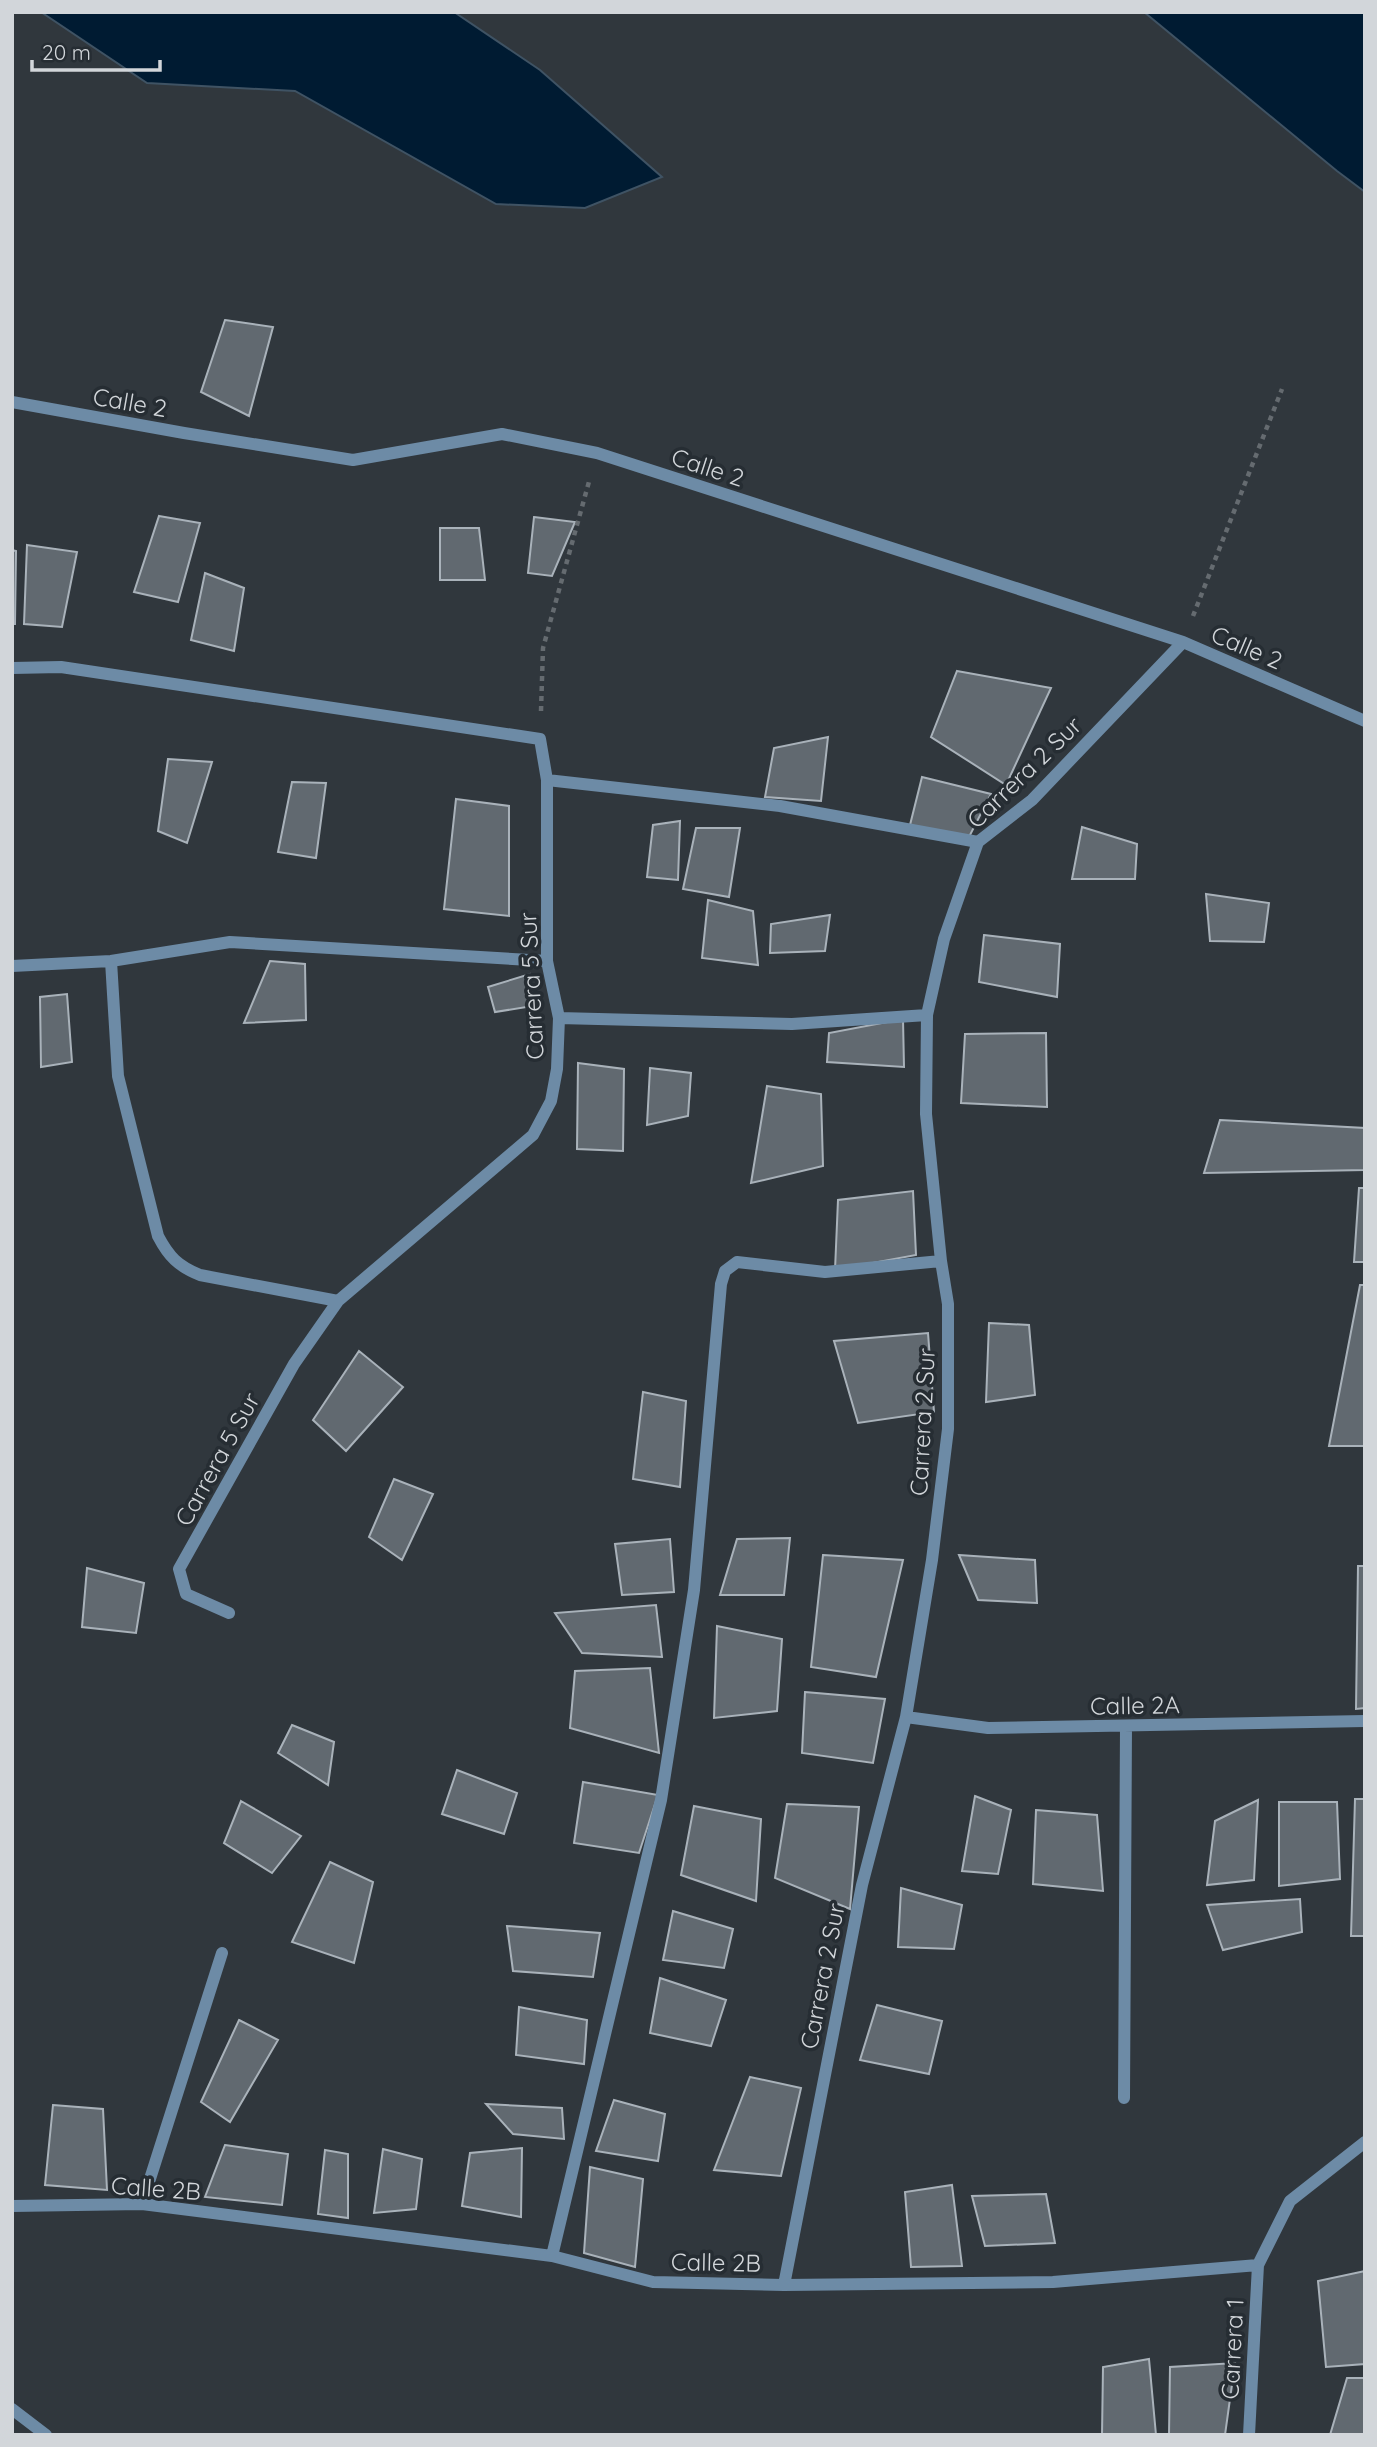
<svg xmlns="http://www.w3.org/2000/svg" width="1377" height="2447" font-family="Quicksand,sans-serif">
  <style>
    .water { fill: #001b32; stroke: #3f5364; stroke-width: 2 }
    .building { fill: #616970; stroke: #a9b2ba; stroke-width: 2 }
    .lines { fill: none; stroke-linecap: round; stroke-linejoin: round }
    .path { stroke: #656b70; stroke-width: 4.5; stroke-dasharray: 5 5; stroke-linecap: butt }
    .minor { stroke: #6d8ba6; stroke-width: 12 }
    .labels { text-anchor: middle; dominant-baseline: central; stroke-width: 7; stroke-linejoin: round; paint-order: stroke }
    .street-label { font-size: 24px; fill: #d2d6da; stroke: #262d33 }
  </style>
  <rect width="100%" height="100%" fill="#30373d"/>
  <!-- water -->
  <path class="water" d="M 41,12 L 454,12 L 540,70 L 662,177 L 585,208 L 496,204 L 295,91 L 147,83 Z
    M 1144,12 L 1365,12 L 1365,192 L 1337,171 Z"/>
  <!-- building -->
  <path class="building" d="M 225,320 L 273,327 L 249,416 L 201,392 Z
    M 159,516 L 200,523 L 178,602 L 134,592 Z
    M 534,517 L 575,522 L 552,576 L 528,573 Z
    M 440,528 L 479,528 L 485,580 L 440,580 Z
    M 27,545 L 77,552 L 62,627 L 24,624 Z
    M 12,550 L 16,551 L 15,624 L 12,624 Z
    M 205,573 L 244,588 L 234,651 L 191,640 Z
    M 957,671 L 1051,688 L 1006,785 L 931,737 Z
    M 828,737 L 821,801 L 765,797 L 774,748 Z
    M 168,759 L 212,762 L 187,843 L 158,831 Z
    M 922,777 L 991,794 L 968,839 L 909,829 Z
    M 292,782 L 326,783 L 316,858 L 278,852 Z
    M 456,799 L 509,806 L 509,916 L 444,909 Z
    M 680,821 L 678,880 L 647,877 L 653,825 Z
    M 1082,827 L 1137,844 L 1135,879 L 1072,879 Z
    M 696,828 L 740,828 L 729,897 L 683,889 Z
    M 1206,894 L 1269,903 L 1264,942 L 1210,941 Z
    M 708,900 L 753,911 L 758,965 L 702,958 Z
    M 830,915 L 825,951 L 770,953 L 771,924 Z
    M 984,935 L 1060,944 L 1057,997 L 979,982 Z
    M 270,961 L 305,964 L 306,1020 L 244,1023 Z
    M 530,974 L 533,1006 L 495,1012 L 488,987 Z
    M 67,994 L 72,1062 L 41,1067 L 40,997 Z
    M 903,1019 L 904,1067 L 827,1062 L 829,1033 Z
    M 1046,1033 L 1047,1107 L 961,1103 L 965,1034 Z
    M 578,1063 L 624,1069 L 623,1151 L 577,1149 Z
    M 650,1068 L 691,1073 L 688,1116 L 647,1125 Z
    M 767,1086 L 821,1094 L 823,1166 L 751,1183 Z
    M 1220,1120 L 1365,1128 L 1365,1170 L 1204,1173 Z
    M 1359,1188 L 1365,1188 L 1365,1262 L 1354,1262 Z
    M 913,1191 L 916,1255 L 835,1270 L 838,1200 Z
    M 1360,1285 L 1365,1285 L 1365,1446 L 1329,1446 Z
    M 989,1323 L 1029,1325 L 1035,1395 L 986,1402 Z
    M 928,1333 L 934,1412 L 858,1423 L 834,1341 Z
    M 359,1351 L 403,1387 L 346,1451 L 313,1420 Z
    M 643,1392 L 686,1401 L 680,1487 L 633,1479 Z
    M 394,1479 L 433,1494 L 402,1560 L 369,1537 Z
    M 790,1538 L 784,1595 L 720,1595 L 737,1539 Z
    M 670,1539 L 674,1592 L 622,1595 L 615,1544 Z
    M 823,1555 L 903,1560 L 876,1677 L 811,1667 Z
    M 959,1555 L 1035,1560 L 1037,1603 L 978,1600 Z
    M 1358,1566 L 1365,1566 L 1365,1708 L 1356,1709 Z
    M 87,1568 L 144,1583 L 136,1633 L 82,1627 Z
    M 656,1605 L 662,1657 L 582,1653 L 555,1613 Z
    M 717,1626 L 782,1639 L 777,1711 L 714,1718 Z
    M 650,1668 L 659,1753 L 570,1728 L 575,1671 Z
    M 805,1692 L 885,1699 L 873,1763 L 802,1753 Z
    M 292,1725 L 334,1742 L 328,1785 L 278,1753 Z
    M 457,1770 L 517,1793 L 504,1834 L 442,1814 Z
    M 583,1782 L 658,1795 L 639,1853 L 574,1843 Z
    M 975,1796 L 1011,1810 L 998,1874 L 962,1871 Z
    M 1355,1799 L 1365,1799 L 1365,1936 L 1351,1936 Z
    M 1258,1800 L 1254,1880 L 1207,1885 L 1215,1821 Z
    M 241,1801 L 301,1836 L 272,1873 L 224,1843 Z
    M 1279,1802 L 1337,1802 L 1340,1879 L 1279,1886 Z
    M 787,1804 L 859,1807 L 850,1909 L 775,1878 Z
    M 694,1806 L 761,1819 L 756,1901 L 681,1875 Z
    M 1036,1810 L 1097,1815 L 1103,1891 L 1033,1884 Z
    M 330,1862 L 373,1882 L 354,1963 L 292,1942 Z
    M 901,1888 L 962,1905 L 954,1949 L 898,1947 Z
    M 1300,1899 L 1302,1932 L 1223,1950 L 1207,1905 Z
    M 673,1911 L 733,1929 L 724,1968 L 663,1960 Z
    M 507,1926 L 600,1933 L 593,1977 L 513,1971 Z
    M 660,1978 L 726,2000 L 711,2046 L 650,2033 Z
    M 877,2005 L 942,2021 L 929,2074 L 860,2060 Z
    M 519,2007 L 587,2020 L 584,2064 L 516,2055 Z
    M 239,2020 L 278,2040 L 230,2122 L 201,2102 Z
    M 750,2077 L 801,2088 L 781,2176 L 714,2170 Z
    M 614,2100 L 665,2114 L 658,2161 L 596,2151 Z
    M 486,2104 L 562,2108 L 564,2139 L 513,2134 Z
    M 53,2105 L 103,2109 L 107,2190 L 45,2185 Z
    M 225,2145 L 288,2154 L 282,2205 L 205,2197 Z
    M 522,2148 L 521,2217 L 462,2206 L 470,2153 Z
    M 383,2149 L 422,2159 L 416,2209 L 374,2213 Z
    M 325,2150 L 348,2154 L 348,2218 L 318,2214 Z
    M 590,2167 L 643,2179 L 635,2267 L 584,2253 Z
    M 952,2185 L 962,2266 L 911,2267 L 905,2192 Z
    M 1046,2194 L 1055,2243 L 985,2246 L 972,2196 Z
    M 1365,2271 L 1365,2364 L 1326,2367 L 1318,2281 Z
    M 1149,2359 L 1156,2435 L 1102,2435 L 1103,2367 Z
    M 1235,2363 L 1225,2435 L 1169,2435 L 1170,2367 Z
    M 1347,2378 L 1365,2378 L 1365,2435 L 1330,2435 Z"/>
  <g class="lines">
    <!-- path -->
    <path class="path" d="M 1193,616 L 1282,389
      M 541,711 L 543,648 L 590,478"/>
    <!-- minor -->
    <path class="minor" d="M 12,402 L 184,433 L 353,460 L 502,434 L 597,453 L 1183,642 L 1365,721
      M 12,668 L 61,667 L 540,739 L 547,780 L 547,961 L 559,1018 L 557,1069 L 551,1101 L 533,1135 L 338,1301 L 294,1364 L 179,1569 L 186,1594 L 229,1613
      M 547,780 L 780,806 L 978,842
      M 111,961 L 118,1076 L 158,1236 C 169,1257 178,1266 200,1275 L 338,1301
      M 12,966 L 111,961 L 230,942 L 547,961
      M 559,1018 L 792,1024 L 927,1015
      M 906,1717 L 988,1728 L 1365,1721
      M 1124,2098 L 1126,1726
      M 142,2204 L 222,1953
      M 12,2206 L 142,2204 L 552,2256 L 653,2282 L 784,2285 L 1053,2282 L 1258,2265
      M 552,2256 L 661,1800 L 694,1590 L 721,1284 L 725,1271 L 737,1262 L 825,1272 L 941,1261
      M 784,2285 L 862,1885 L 906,1717 L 932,1560 L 948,1429 L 948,1304 L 941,1261 L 926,1114 L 927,1015 L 944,939 L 978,842 L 1032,800 L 1183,642
      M 12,2409 L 46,2435
      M 1249,2435 L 1258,2265 L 1290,2201 L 1365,2142"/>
  </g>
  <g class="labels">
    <!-- street labels -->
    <g class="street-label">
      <text transform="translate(130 402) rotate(10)">Calle 2</text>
      <text transform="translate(708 467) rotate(18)">Calle 2</text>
      <text transform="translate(1247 647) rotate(23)">Calle 2</text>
      <text transform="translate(1024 772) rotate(-44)">Carrera 2 Sur</text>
      <text transform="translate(531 986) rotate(-93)">Carrera 5 Sur</text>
      <text transform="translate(922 1422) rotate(-87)">Carrera 2 Sur</text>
      <text transform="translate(217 1459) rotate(-61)">Carrera 5 Sur</text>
      <text transform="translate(1135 1705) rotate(-1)">Calle 2A</text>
      <text transform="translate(822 1976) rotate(-79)">Carrera 2 Sur</text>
      <text transform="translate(156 2188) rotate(4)">Calle 2B</text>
      <text transform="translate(716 2262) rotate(1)">Calle 2B</text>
      <text transform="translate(1232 2349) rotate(-87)">Carrera 1</text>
    </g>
  </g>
  <!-- border -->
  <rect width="1377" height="2447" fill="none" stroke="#d2d6da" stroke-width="28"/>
  <!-- scale -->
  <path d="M32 60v10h128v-10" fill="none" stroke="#d2d6da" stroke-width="3.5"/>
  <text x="42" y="60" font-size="21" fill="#d2d6da" stroke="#262d33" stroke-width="5" paint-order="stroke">20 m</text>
</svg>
